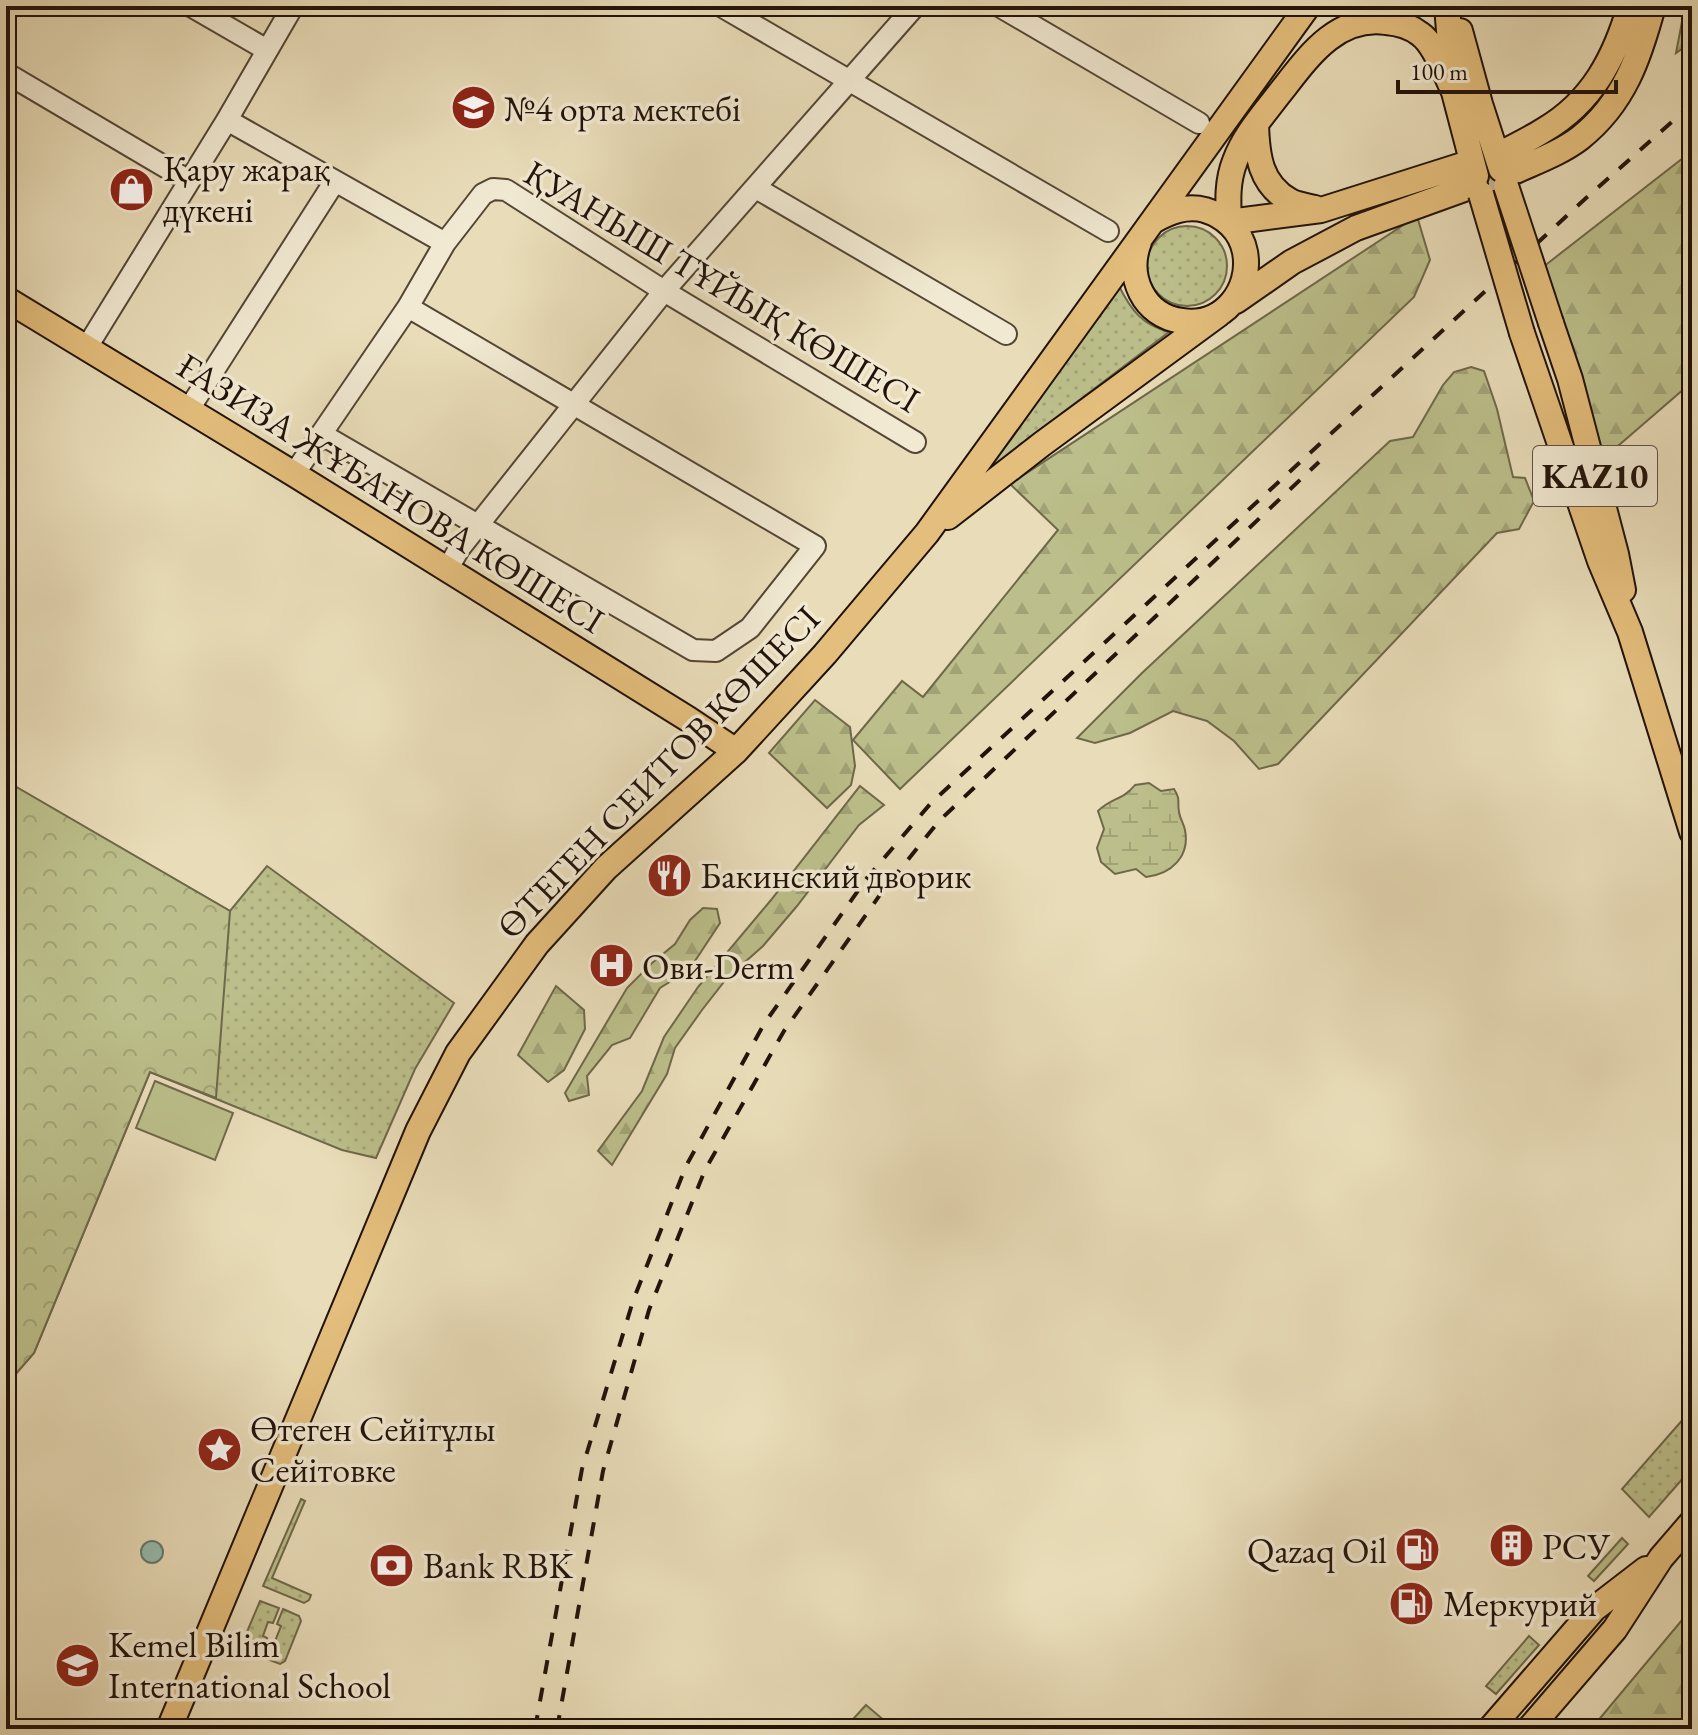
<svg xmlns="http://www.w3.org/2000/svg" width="1698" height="1735" font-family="'EB Garamond',serif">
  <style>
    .grass { fill: url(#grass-dots); stroke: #6e684a; stroke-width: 2 }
    .forest { fill: url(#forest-firs); stroke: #6e684a; stroke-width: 2 }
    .wetland { fill: url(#wetland-marsh); stroke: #6e684a; stroke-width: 2 }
    .park { fill: url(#park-crowns); stroke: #6e684a; stroke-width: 2 }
    .garden { fill: #bcbf8b; stroke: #6e684a; stroke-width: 2 }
    .water { fill: url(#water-ripples); stroke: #68786d; stroke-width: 2 }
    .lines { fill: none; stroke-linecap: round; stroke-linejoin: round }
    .major-tunnel { stroke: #c1b496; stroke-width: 24; stroke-dasharray: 24 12; stroke-linecap: butt }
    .minor-casing { stroke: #534535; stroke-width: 24 }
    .major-casing { stroke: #211209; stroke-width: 28 }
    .minor { stroke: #f1e9d2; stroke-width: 20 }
    .major { stroke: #e4be7c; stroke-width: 24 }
    .rail { stroke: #211209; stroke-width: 4; stroke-dasharray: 14 14; stroke-linecap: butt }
    .major-bridge-casing { stroke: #211209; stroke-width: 28; stroke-linecap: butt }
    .major-bridge { stroke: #e4be7c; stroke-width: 24 }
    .labels { text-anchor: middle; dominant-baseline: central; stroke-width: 7; stroke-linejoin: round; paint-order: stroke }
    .shield { fill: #f1e9d2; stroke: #5f5245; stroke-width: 2 }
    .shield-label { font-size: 34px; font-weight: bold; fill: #211209 }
    .poi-label { font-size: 36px; fill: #211209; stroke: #f1e9d2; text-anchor: start }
    .street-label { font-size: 36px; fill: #211209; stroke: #f1e9d2 }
  </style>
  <defs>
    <pattern id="grass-dots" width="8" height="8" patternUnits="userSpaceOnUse" patternTransform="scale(2)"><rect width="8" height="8" fill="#bcbf8b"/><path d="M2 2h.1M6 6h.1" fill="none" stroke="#a1a377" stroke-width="1.8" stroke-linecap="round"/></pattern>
    <pattern id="forest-firs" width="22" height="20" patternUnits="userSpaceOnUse" patternTransform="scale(2)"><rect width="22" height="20" fill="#bcbf8b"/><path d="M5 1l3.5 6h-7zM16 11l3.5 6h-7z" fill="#a1a377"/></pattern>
    <pattern id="wetland-marsh" width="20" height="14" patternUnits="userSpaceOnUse" patternTransform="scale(2)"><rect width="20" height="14" fill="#bcbf8b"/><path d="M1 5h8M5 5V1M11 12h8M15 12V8" fill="none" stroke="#a1a377"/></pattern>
    <pattern id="park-crowns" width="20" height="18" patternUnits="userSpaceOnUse" patternTransform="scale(2)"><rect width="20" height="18" fill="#bcbf8b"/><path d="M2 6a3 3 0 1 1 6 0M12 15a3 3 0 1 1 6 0" fill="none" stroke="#a1a377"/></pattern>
    <pattern id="water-ripples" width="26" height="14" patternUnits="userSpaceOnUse" patternTransform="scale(2)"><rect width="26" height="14" fill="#97bcb0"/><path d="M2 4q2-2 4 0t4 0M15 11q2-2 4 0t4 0" fill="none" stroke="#82a196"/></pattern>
  </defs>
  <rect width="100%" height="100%" fill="#e9ddb9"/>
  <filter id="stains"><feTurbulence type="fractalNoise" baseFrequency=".0025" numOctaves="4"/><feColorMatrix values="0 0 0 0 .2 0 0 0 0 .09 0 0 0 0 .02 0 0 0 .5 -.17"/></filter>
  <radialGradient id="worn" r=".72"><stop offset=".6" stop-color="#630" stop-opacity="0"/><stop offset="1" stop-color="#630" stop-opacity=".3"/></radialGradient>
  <!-- grass -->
  <path class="grass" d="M1147 266a40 40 0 1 1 80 0a40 40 0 1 1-80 0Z
    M 1119,286 C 1131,310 1142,325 1169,332 L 1024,442 L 980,479 L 1012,438 Z
    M 6,781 L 230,911 L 267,866 L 454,1003 L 415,1069 L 376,1158 L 342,1150 L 150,1072 L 34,1353 L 13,1377 L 6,1394 Z
    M 1692,1409 L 1692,1468 L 1649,1517 L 1622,1489 Z
    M 301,1499 L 305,1501 L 272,1578 L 311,1595 L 309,1600 L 304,1603 L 263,1586 Z
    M 1622,1538 L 1628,1544 L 1594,1581 L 1588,1576 Z
    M 260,1601 L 279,1608 L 273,1623 L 268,1622 L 263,1636 L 267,1638 L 260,1656 L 243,1649 L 241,1646 Z
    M 283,1609 L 299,1616 L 301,1621 L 285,1661 L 280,1664 L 264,1658 L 271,1640 L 275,1641 L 281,1626 L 277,1624 Z
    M 1529,1636 L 1539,1645 L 1496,1694 L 1486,1686 Z"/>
  <!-- forest -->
  <path class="forest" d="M 1685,6 L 1692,6 L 1692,42 L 1676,53 Z
    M 1692,151 L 1692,382 L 1604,458 L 1543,267 Z
    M 1417,216 L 1430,260 L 1414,297 L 900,789 L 853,740 L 902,681 L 923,697 L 1058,530 L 1010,484 Z
    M 1471,367 L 1484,371 L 1497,409 L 1513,477 L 1525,478 L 1534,501 L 1519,529 L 1497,533 L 1278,764 L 1259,769 L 1234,741 L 1207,721 L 1173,711 L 1130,733 L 1095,743 L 1077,738 L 1142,673 L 1390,441 L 1413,437 L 1443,385 L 1454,372 Z
    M 815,700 L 850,727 L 855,766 L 851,785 L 827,808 L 769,753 Z
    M 860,786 L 884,805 L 859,825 L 797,906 L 763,946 L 727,978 L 702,1010 L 675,1048 L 667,1074 L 612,1165 L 598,1151 L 642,1091 L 664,1037 L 698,987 L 771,900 Z
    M 703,908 L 717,909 L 720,923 L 689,970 L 660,988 L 630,1038 L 612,1045 L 587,1076 L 589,1095 L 569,1101 L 565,1093 L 627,988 L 652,963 L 675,944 L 690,920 Z
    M 556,986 L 584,1010 L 585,1029 L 564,1070 L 548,1082 L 518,1055 Z
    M 1692,1608 L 1692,1729 L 1591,1729 Z"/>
  <!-- wetland -->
  <path class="wetland" d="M 1149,783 L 1161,791 L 1174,789 C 1181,800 1177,801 1179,812 C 1180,819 1184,824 1185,830 C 1190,856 1172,874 1146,877 L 1136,869 L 1115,874 L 1101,862 L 1097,848 L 1104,829 L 1098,811 C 1111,798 1123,800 1135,785 Z"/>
  <!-- park -->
  <path class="park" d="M 6,781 L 230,911 L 216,1098 L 150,1072 L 34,1353 L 13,1377 L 6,1394 Z"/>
  <!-- garden -->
  <path class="garden" d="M 155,1081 L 233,1113 L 215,1160 L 136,1128 Z
    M 866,1705 L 886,1722 L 879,1729 L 844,1729 Z"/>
  <!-- water -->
  <path class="water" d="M141 1552a11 11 0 1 1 22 0a11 11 0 1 1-22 0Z"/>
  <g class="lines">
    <!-- major-tunnel -->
    <path class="major-tunnel" d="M 1475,185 L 1509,174"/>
    <defs>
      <path id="minor" d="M 191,6 L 267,50
        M 721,6 L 1108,231
        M 999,6 L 1199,123
        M 6,73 L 189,181
        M 227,120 L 445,243
        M 756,188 L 1006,334
        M 87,347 L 227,120 L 293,6
        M 189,409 L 335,181
        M 321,434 L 693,650 L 716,651 L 750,628 L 815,546 L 408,307
        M 294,474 L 408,307 L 445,243 L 483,194 L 493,189 L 506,190 L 664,291 L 915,442
        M 447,570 L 459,549 L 664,291 L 915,6"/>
      <path id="major" d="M 1447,6 L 1454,92 L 1476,176
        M 1460,31 L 1480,104 L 1501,169
        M 1256,124 C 1257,156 1260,184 1290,201 C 1297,205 1307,206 1315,208
        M 1500,154 C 1515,146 1530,139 1544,130 C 1592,102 1615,58 1630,6
        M 1509,174 C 1532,163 1559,154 1580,138 C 1624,103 1639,58 1653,6
        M 1229,222 C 1228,201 1227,181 1235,161 C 1244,136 1263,115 1279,94 C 1306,60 1335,15 1386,22 C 1398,23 1410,26 1420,34 C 1435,44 1446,76 1454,92
        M 1229,222 L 1321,210 L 1469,163
        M 1139,242 C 1126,276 1143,316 1182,321 C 1223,327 1252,290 1245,252 C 1241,231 1225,216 1205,210 C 1186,205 1169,212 1153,221
        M 6,299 L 294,474 L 688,719 L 736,751
        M 1236,301 L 1292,262 L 1356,228 L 1475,185
        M 1551,323 L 1570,379 L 1616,554 L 1623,590
        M 1522,333 L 1600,561 L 1630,632 L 1692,832
        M 948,517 L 1042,444 L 1219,314
        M 169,1729 L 418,1131 L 458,1053 L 537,944 L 606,868 L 736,751 L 825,654 L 927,533 L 1308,6
        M 1490,1729 L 1594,1609 L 1646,1569
        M 1529,1729 L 1615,1629 L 1661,1558 L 1692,1522"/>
    </defs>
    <!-- minor casing -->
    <use href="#minor" class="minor-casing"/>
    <!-- major casing -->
    <use href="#major" class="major-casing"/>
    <!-- minor -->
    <use href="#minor" class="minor"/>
    <!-- major -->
    <use href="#major" class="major"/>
    <!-- rail -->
    <path class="rail" d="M 535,1729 L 582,1469 L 633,1301 L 686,1166 L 764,1024 L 867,878 L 931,803 L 1585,199 L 1692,104
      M 557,1729 L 603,1471 L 649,1310 L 705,1170 L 784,1031 L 882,892 L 939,821 L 1319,462"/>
    <defs>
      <path id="major-bridge" d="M 1506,186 L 1551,323
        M 1481,194 L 1522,333"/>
    </defs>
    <!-- major-bridge casing -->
    <use href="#major-bridge" class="major-bridge-casing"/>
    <!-- major-bridge -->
    <use href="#major-bridge" class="major-bridge"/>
  </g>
  <!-- icons -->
  <defs>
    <symbol id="school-disc" viewBox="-11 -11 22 22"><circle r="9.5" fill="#8f2418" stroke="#f1e9d2"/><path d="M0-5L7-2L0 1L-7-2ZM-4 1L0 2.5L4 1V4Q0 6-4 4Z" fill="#fff"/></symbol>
    <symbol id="shop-disc" viewBox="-11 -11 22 22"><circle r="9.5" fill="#8f2418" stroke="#f1e9d2"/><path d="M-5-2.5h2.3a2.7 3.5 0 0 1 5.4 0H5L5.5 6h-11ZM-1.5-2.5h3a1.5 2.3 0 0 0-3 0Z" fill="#fff"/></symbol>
    <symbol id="restaurant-disc" viewBox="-11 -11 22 22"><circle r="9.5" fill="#8f2418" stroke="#f1e9d2"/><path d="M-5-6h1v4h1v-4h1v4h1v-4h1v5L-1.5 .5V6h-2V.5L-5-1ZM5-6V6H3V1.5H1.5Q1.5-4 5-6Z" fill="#fff"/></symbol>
    <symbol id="hospital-disc" viewBox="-11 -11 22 22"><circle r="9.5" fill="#8f2418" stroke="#f1e9d2"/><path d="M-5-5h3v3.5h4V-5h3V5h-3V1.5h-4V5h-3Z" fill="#fff"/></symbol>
    <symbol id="sight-disc" viewBox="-11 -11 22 22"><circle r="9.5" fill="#8f2418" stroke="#f1e9d2"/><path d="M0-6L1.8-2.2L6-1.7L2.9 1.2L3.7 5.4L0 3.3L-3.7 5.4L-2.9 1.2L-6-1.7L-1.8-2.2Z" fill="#fff"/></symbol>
    <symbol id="building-disc" viewBox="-11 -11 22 22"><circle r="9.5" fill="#8f2418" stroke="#f1e9d2"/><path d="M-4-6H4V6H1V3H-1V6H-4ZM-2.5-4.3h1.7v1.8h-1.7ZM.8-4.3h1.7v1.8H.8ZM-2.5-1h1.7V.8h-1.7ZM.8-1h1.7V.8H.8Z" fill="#fff"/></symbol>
    <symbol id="fuel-disc" viewBox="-11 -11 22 22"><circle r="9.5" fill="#8f2418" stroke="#f1e9d2"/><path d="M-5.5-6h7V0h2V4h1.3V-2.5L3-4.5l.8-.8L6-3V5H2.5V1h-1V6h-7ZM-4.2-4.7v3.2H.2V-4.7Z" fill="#fff"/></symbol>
    <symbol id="bank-disc" viewBox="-11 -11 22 22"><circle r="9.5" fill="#8f2418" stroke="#f1e9d2"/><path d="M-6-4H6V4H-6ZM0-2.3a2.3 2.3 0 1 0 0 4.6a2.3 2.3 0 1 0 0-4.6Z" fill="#fff"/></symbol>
  </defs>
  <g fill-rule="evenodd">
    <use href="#school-disc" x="448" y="82" width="51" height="51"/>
    <use href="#shop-disc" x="106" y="164" width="51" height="51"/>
    <use href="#restaurant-disc" x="644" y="850" width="51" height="51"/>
    <use href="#hospital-disc" x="586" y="940" width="51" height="51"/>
    <use href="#sight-disc" x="194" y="1424" width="51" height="51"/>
    <use href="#building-disc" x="1486" y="1520" width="51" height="51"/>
    <use href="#fuel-disc" x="1392" y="1524" width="51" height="51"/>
    <use href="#bank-disc" x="366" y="1540" width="51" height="51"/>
    <use href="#fuel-disc" x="1386" y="1578" width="51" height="51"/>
    <use href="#school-disc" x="52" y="1640" width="51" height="51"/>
  </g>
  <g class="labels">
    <!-- shield labels -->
    <rect class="shield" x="1533" y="446" width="124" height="60" rx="6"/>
    <g class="shield-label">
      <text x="1595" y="476">KAZ10</text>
    </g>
    <!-- poi labels -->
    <g class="poi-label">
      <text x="504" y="108">№4 орта мектебі</text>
      <text x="163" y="168">Қару жарақ<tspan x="163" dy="41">дүкені</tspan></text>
      <text x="700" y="875">Бакинский дворик</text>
      <text x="642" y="966">Ови-Derm</text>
      <text x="250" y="1428">Өтеген Сейітұлы<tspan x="250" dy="41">Сейітовке</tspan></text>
      <text x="1542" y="1546">РСУ</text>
      <text x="1387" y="1550" text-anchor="end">Qazaq Oil</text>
      <text x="423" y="1565">Bank RBK</text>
      <text x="1443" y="1603">Меркурий</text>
      <text x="108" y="1644">Kemel Bilim<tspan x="108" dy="41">International School</tspan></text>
    </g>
    <!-- street labels -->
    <g class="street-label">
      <text transform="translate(722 286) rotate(31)">ҚУАНЫШ ТҰЙЫҚ КӨШЕСІ</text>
      <text transform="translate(391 493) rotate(32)">ҒАЗИЗА ЖҰБАНОВА КӨШЕСІ</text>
      <text transform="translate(658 772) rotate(-46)">ӨТЕГЕН СЕИТОВ КӨШЕСІ</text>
    </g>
  </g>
  <!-- margin -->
  <rect width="1698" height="1735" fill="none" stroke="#e9ddb9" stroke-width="32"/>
  <rect x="8" y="8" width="1682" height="1719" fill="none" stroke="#211209" stroke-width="4"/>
  <rect x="16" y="16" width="1666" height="1703" fill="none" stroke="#211209" stroke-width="2"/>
  <!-- scale -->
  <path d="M1398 80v12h218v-12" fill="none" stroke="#211209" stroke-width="4"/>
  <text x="1410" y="80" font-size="24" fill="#211209" stroke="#f1e9d2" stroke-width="6" paint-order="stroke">100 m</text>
  <rect width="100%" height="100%" filter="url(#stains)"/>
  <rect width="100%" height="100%" fill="url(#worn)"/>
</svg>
